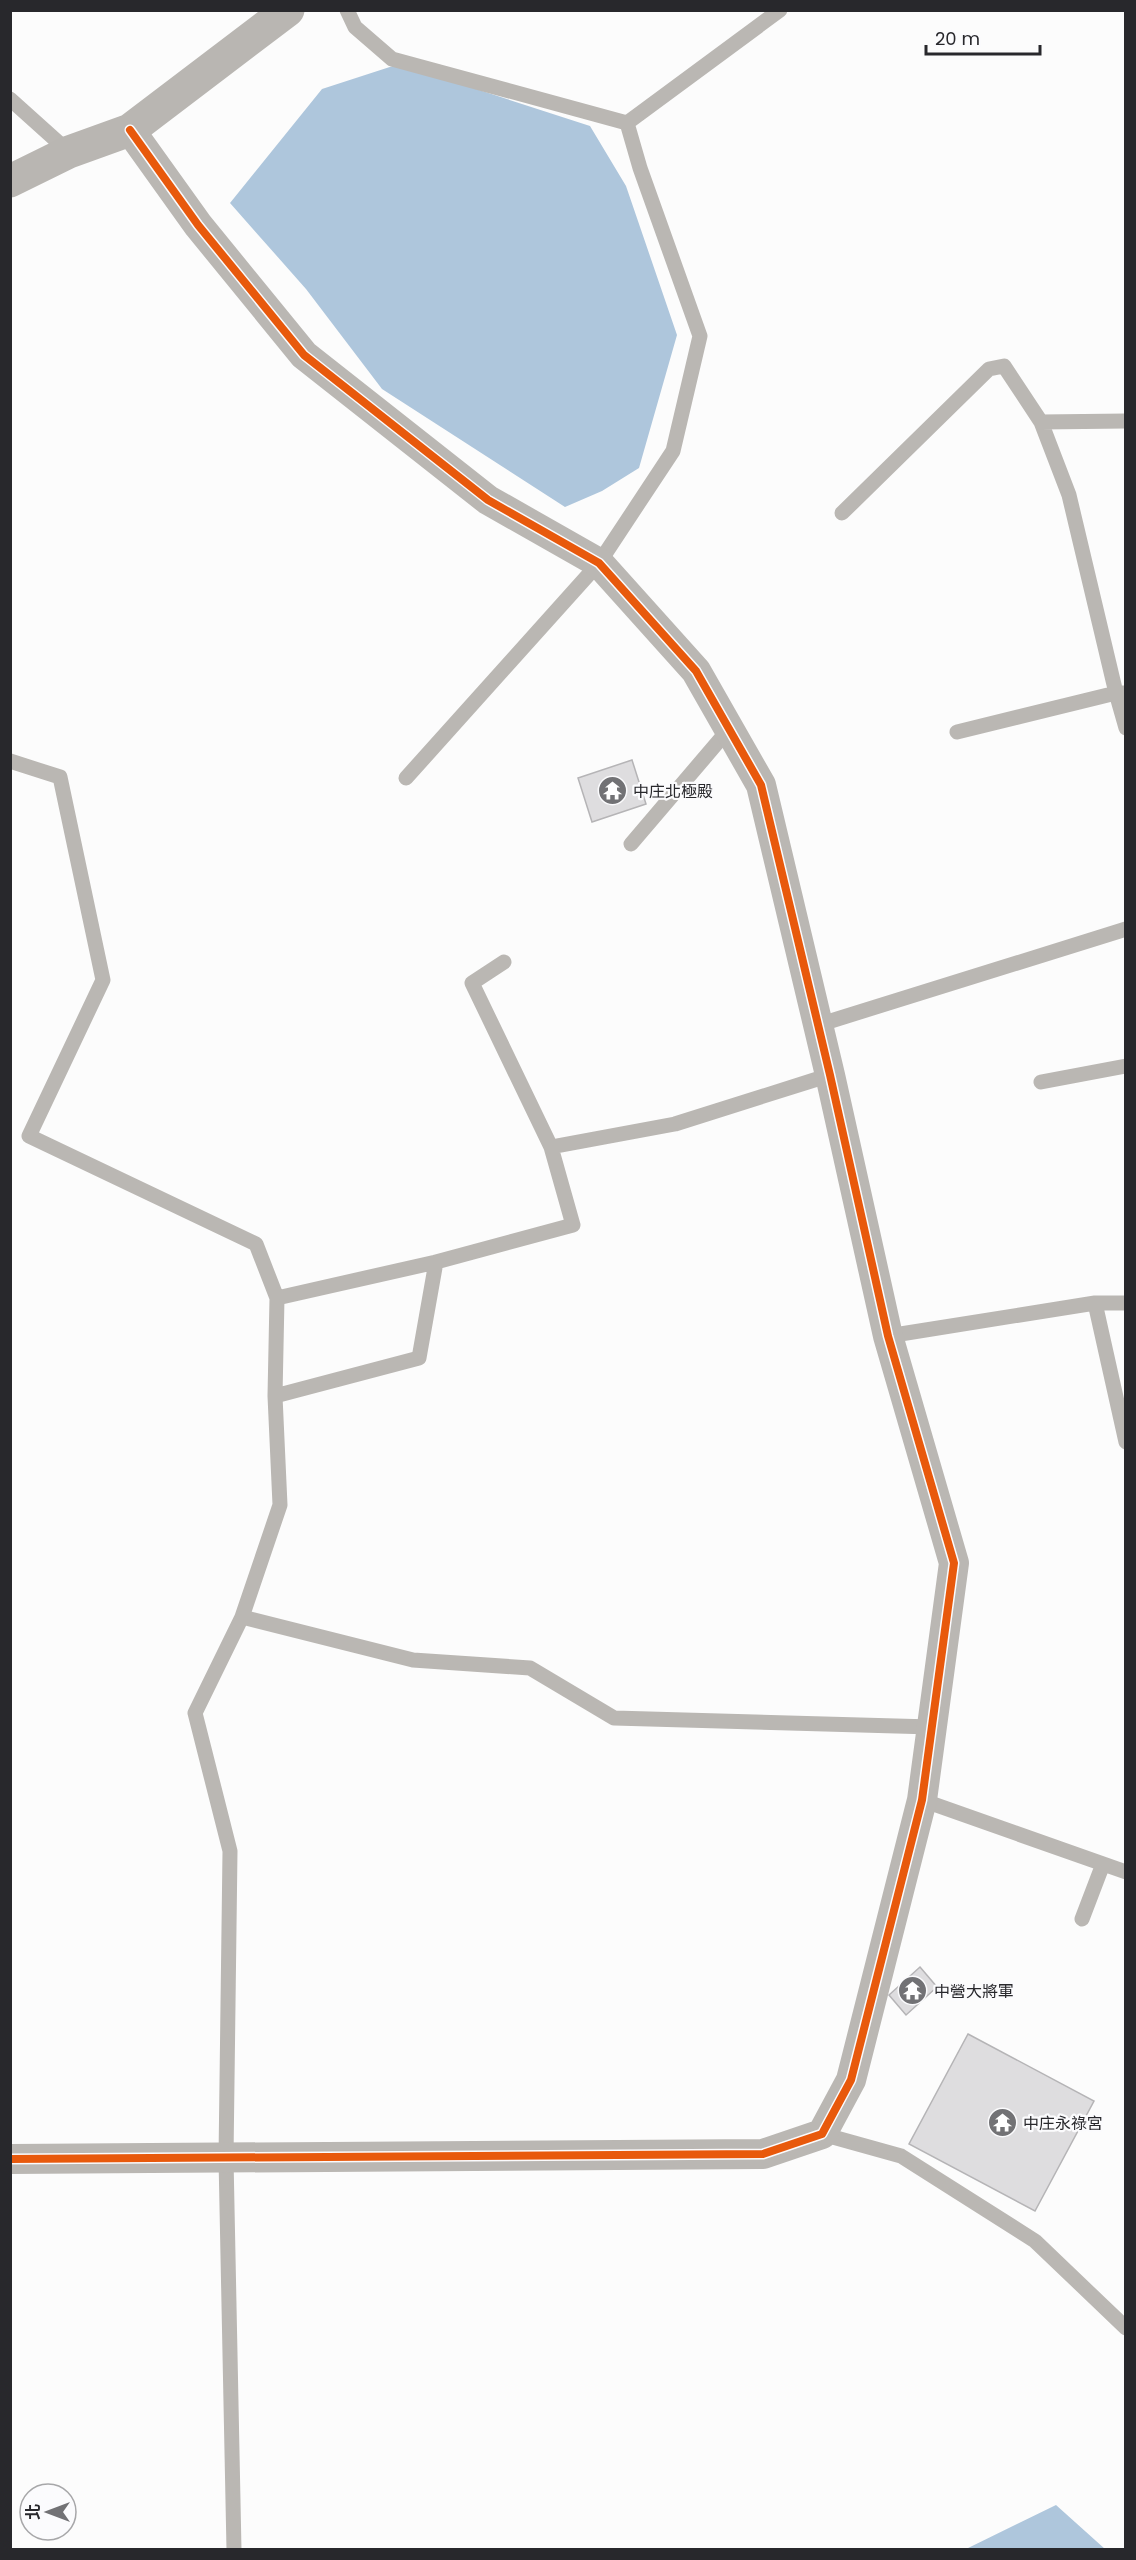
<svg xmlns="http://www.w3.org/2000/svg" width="1136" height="2560" font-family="Poppins,'Noto Sans TC',sans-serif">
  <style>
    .water { fill: #aec6dc }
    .building { fill: #dedddf; stroke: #b5b4b6; stroke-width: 1.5 }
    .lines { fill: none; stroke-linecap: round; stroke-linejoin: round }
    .lane { stroke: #bab7b3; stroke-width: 15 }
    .street { stroke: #bab7b3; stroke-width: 30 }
    .secondary { stroke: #b9b6b2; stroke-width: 33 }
    .cycleway-casing { stroke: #fbfbfd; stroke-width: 11 }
    .cycleway { stroke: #e8590c; stroke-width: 8 }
    .labels { text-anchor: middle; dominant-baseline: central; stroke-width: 4.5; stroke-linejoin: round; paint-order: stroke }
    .poi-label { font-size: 16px; fill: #28282c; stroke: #fbfbfd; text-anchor: start }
  </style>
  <rect width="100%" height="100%" fill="#fcfcfc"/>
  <!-- water -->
  <path class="water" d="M 399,64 L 590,126 L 626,186 L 677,335 L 639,468 L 602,491 L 565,507 L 382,389 L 306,289 L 230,203 L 322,89 Z
    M 1056,2505 L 1105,2549 L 966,2549 Z"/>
  <!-- building -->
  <path class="building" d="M 632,760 L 646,804 L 592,822 L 578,778 Z
    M 920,1967 L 937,1987 L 906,2015 L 889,1995 Z
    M 968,2034 L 1094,2101 L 1035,2211 L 909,2144 Z"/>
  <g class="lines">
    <!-- lane -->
    <path class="lane" d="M 347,10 L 355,27 L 392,59 L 627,123 L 780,10
      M 10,99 L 69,152
      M 1126,421 L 1041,422 L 1069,495 L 1116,693 L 1126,693
      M 842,513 L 989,369 L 1004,366 L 1041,422
      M 957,732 L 1116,693 L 1126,728
      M 10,761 L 60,777 L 103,980 L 29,1136 L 256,1244 L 277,1298 L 275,1396 L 280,1505 L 242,1617 L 195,1713 L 230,1851 L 226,2158 L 234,2550
      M 406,778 L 599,563 L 673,451 L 700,336 L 640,168 L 627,123
      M 631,844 L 729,729
      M 818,1025 L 1126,929
      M 1041,1082 L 1126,1066
      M 551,1147 L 675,1124 L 830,1075
      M 277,1298 L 436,1262 L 573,1225 L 551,1147 L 472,983 L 504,962
      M 1095,1303 L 1126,1442
      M 888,1336 L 1095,1303 L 1126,1303
      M 275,1396 L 419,1358 L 436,1262
      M 242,1617 L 413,1660 L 530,1668 L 614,1718 L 932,1727
      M 922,1800 L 1126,1872
      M 1082,1919 L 1103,1864
      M 822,2134 L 901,2156 L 1035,2241 L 1126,2328"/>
    <!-- street -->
    <path class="street" d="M 10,2159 L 763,2154 L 822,2134 L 851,2080 L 922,1800 L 954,1563 L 888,1336 L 830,1075 L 761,785 L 696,671 L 599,563 L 488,500 L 304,355 L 198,225 L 130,130"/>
    <!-- secondary -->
    <path class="secondary" d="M 10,181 L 69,152 L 130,130 L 288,10"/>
    <defs>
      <path id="cycleway" d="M 10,2159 L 763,2154 L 822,2134 L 851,2080 L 922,1800 L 954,1563 L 888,1336 L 830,1075 L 761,785 L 696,671 L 599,563 L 488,500 L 304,355 L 198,225 L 130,130"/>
    </defs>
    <!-- cycleway casing -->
    <use href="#cycleway" class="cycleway-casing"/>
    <!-- cycleway -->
    <use href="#cycleway" class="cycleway"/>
  </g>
  <!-- icons -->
  <defs>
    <symbol id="temple-disc" viewBox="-11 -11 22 22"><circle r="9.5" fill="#727275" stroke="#fbfbfd"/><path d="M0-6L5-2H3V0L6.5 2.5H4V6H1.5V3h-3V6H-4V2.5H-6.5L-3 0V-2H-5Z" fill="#fff"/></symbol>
  </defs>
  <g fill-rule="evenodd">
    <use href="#temple-disc" x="596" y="774" width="33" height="33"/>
    <use href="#temple-disc" x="896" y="1974" width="33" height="33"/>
    <use href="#temple-disc" x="986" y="2106" width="33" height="33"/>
  </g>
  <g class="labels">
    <!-- poi labels -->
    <g class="poi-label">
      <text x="633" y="791">中庄北極殿</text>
      <text x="934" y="1991">中營大將軍</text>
      <text x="1023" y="2123">中庄永祿宮</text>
    </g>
  </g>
  <!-- border -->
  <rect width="1136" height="2560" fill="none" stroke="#28282c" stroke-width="24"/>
  <!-- north arrow -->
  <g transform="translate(48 2512) rotate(270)"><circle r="28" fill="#fbfbfd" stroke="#a7a7a9" stroke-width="1.5"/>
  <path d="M0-4.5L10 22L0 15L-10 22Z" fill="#727275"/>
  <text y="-9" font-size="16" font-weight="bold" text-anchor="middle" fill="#28282c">北</text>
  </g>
  <!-- scale -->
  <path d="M926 45v9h114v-9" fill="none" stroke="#28282c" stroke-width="3"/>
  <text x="935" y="45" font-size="18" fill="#28282c" stroke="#fbfbfd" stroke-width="4.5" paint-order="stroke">20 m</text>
</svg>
